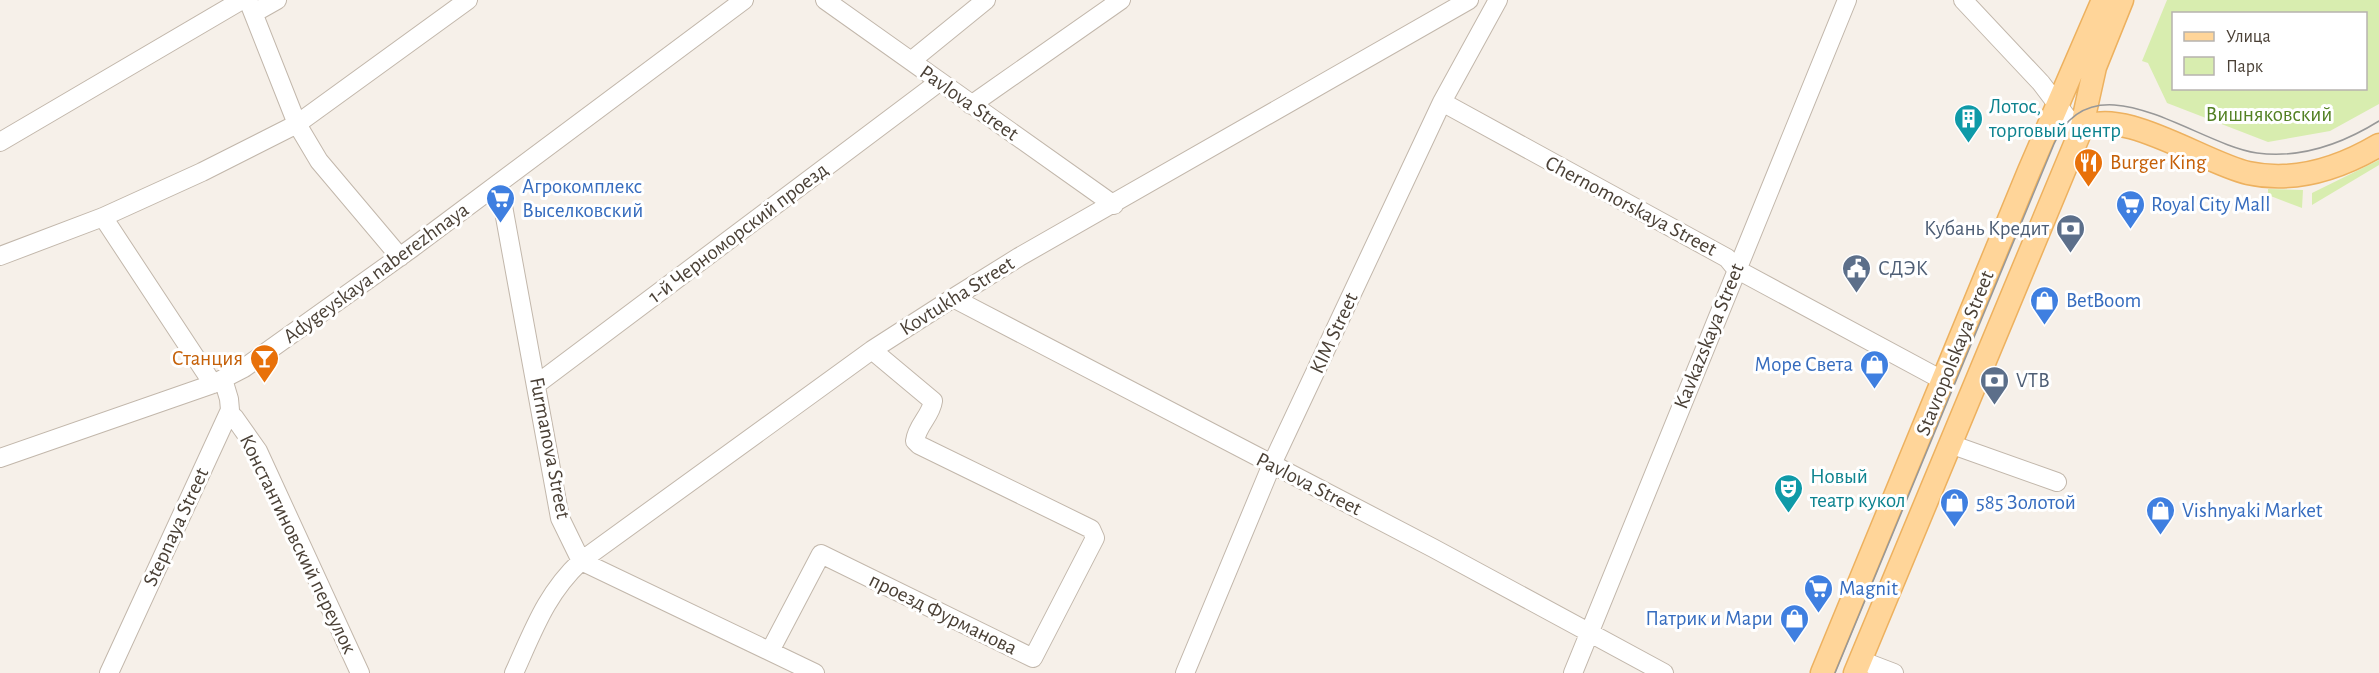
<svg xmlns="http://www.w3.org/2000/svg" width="2379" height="673" font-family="'Alegreya Sans',sans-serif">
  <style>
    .green { fill: #d8edaf; fill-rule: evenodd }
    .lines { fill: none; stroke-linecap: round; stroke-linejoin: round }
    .minor-casing { stroke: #c2b7ab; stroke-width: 20 }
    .major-casing { stroke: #edb15f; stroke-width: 25 }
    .minor { stroke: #fff; stroke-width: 18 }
    .major { stroke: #ffd599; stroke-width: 22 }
    .tram { stroke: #989898; stroke-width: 1.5 }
    .labels { text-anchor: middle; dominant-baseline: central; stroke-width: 6; stroke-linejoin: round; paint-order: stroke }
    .street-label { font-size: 21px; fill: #4a4036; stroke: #fff }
    .culture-label { font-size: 21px; fill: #0d838f; stroke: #fff; text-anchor: start }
    .park-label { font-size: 21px; fill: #538124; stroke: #fff }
    .food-label { font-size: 21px; fill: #c56008; stroke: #fff; text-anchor: start }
    .shop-label { font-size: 21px; fill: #366cbe; stroke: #fff; text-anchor: start }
    .service-label { font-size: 21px; fill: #4e5e75; stroke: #fff; text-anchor: start }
  </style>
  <rect width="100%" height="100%" fill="#f6f0e9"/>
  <!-- green -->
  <path class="green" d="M 2167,0 L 2379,0 L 2379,104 L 2330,131 L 2268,142 L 2167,103 L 2148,63 L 2142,61 ZM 2174,14 L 2366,14 L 2366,88 L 2174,88 Z
    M 2379,160 L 2379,165 L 2312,205 L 2312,193 Z
    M 2268,189 L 2303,190 L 2302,208 L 2268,195 Z"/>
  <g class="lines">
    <defs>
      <path id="minor" d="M 248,0 L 297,124 L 319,161 L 400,257
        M 825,0 L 1114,205
        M 1963,0 L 2041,83 L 2072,124 L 2081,130
        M 254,13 L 277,0
        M 911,61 L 986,0
        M 1442,102 L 1727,258 L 1736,269 L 1944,381
        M 971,105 L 1121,0
        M 0,142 L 242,0
        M 499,184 L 560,518 L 581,561 L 815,673
        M 103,217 L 213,384
        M 0,256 L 103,217 L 202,172 L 297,124 L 468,0
        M 953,298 L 1433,548 L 1664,673
        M 537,384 L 939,82
        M 234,417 L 258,451 L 360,673
        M 1950,444 L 2057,482
        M 0,458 L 213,384 L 244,368 L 412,248 L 744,0
        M 770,651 L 821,554 L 1033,658 L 1095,538 L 1091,529 L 919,445 L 915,441 C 917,425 931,416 933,401 L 872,350
        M 1860,660 L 1894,673
        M 109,673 L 230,410 L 229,399 L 223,379
        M 514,673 C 534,629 546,594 581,561 L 872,350 L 953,298 L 1019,257 L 1469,0
        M 1185,673 L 1272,464 L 1442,102 L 1498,0
        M 1573,673 L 1847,0"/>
      <path id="major" d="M 2081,130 C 2117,103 2206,164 2248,173 C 2294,183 2340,168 2379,145
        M 1822,673 L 2029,171 L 2103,0
        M 1855,673 L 2081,130 L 2095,67 L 2122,0"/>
    </defs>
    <!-- minor casing -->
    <use href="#minor" class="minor-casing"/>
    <!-- major casing -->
    <use href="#major" class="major-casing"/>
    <!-- minor -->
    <use href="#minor" class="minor"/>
    <!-- major -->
    <use href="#major" class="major"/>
    <!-- tram -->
    <path class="tram" d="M 1835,673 L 2054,144 C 2093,55 2195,144 2257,153 C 2302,159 2342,144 2379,121"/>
  </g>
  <!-- icons -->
  <defs>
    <symbol id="building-pin" viewBox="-11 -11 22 30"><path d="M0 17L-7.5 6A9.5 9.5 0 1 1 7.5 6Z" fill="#0f9aa8" stroke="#fff"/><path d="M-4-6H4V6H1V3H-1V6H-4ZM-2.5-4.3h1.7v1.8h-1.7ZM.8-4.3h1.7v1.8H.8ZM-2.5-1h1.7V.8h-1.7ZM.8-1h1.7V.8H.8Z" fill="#fff"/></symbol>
    <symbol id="restaurant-pin" viewBox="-11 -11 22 30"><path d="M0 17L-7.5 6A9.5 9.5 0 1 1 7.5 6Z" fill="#e8710a" stroke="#fff"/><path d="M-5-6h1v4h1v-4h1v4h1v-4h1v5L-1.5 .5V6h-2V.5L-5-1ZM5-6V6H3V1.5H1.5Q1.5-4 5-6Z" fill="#fff"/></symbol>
    <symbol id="supermarket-pin" viewBox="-11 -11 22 30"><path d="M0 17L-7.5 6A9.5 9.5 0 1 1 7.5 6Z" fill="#3f7fe0" stroke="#fff"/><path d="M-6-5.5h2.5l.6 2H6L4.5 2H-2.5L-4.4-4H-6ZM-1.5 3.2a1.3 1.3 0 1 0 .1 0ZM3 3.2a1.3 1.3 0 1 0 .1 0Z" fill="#fff"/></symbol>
    <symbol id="bank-pin" viewBox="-11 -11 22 30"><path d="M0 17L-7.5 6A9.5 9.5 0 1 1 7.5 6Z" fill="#5c6f8a" stroke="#fff"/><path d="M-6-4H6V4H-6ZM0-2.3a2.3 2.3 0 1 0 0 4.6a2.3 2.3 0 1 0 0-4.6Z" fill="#fff"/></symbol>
    <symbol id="civic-pin" viewBox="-11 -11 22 30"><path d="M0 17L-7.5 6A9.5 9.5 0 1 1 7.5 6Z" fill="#5c6f8a" stroke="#fff"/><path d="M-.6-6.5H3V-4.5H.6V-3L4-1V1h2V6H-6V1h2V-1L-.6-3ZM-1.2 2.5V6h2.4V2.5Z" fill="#fff"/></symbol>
    <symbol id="shop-pin" viewBox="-11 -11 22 30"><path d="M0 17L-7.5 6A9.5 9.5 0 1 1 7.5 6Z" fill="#3f7fe0" stroke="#fff"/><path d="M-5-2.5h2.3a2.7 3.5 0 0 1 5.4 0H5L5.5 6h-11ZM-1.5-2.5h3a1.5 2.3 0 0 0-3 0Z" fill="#fff"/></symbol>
    <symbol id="bar-pin" viewBox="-11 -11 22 30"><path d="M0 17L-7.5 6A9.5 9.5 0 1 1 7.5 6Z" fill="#e8710a" stroke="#fff"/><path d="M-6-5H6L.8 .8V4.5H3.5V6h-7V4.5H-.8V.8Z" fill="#fff"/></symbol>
    <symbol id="theatre-pin" viewBox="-11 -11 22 30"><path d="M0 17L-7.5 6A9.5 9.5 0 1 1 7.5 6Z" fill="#0f9aa8" stroke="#fff"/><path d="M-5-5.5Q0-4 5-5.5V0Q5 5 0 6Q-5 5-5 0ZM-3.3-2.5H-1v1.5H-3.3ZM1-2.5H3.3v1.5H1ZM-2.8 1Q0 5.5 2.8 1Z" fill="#fff"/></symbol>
  </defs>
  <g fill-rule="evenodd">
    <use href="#building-pin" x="1952" y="102" width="33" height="45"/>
    <use href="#restaurant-pin" x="2072" y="146" width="33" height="45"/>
    <use href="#supermarket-pin" x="484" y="182" width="33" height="45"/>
    <use href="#supermarket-pin" x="2114" y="188" width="33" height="45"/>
    <use href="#bank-pin" x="2054" y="212" width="33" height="45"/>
    <use href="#civic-pin" x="1840" y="252" width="33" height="45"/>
    <use href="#shop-pin" x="2028" y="284" width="33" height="45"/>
    <use href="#bar-pin" x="248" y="342" width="33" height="45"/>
    <use href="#shop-pin" x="1858" y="348" width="33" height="45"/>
    <use href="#bank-pin" x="1978" y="364" width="33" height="45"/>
    <use href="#theatre-pin" x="1772" y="472" width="33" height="45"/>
    <use href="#shop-pin" x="1938" y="486" width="33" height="45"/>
    <use href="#shop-pin" x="2144" y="494" width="33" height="45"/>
    <use href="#supermarket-pin" x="1802" y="572" width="33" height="45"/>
    <use href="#shop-pin" x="1778" y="602" width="33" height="45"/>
  </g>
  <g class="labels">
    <!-- street labels -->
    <g class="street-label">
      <text transform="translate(969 103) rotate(35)">Pavlova Street</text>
      <text transform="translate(1631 206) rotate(28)">Chernomorskaya Street</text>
      <text transform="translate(738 233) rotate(-37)">1-й Черноморский проезд</text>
      <text transform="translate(376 273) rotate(-36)">Adygeyskaya naberezhnaya</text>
      <text transform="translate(957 296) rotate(-32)">Kovtukha Street</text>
      <text transform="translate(1334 333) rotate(-65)">KIM Street</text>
      <text transform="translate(1709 336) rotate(-68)">Kavkazskaya Street</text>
      <text transform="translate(1955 353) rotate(-68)">Stavropolskaya Street</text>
      <text transform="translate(550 448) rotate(79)">Furmanova Street</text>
      <text transform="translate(1309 484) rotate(27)">Pavlova Street</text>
      <text transform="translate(176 527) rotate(-65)">Stepnaya Street</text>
      <text transform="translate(298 544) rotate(64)">Константиновский переулок</text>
      <text transform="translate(943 614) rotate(26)">проезд Фурманова</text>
    </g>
    <!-- culture labels -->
    <g class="culture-label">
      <text x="1989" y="106">Лотос,<tspan x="1989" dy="24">торговый центр</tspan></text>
      <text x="1810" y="476">Новый<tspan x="1810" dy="24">театр кукол</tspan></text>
    </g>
    <!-- park labels -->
    <g class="park-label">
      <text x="2269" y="114">Вишняковский</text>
    </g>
    <!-- food labels -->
    <g class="food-label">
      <text x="2110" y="162">Burger King</text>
      <text x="243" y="358" text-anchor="end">Станция</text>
    </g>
    <!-- shop labels -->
    <g class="shop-label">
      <text x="522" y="186">Агрокомплекс<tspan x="522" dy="24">Выселковский</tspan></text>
      <text x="2151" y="204">Royal City Mall</text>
      <text x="2066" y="300">BetBoom</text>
      <text x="1853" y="364" text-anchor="end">Море Света</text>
      <text x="1976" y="502">585 Золотой</text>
      <text x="2182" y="510">Vishnyaki Market</text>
      <text x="1839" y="588">Magnit</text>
      <text x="1773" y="618" text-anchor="end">Патрик и Мари</text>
    </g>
    <!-- service labels -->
    <g class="service-label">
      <text x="2049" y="228" text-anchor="end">Кубань Кредит</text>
      <text x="1878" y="268">СДЭК</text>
      <text x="2016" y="380">VTB</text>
    </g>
  </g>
  <!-- legend -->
  <rect x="2172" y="12" width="195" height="78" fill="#ffffff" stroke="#b7b3af" stroke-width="1.5"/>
  <rect x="2184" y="32" width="30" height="9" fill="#ffd599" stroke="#b7b3af" stroke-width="1.5"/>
  <text x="2226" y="42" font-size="18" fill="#4a4036">Улица</text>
  <rect x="2184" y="57" width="30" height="18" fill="#d8edaf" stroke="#b7b3af" stroke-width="1.5"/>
  <text x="2226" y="72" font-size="18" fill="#4a4036">Парк</text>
</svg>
